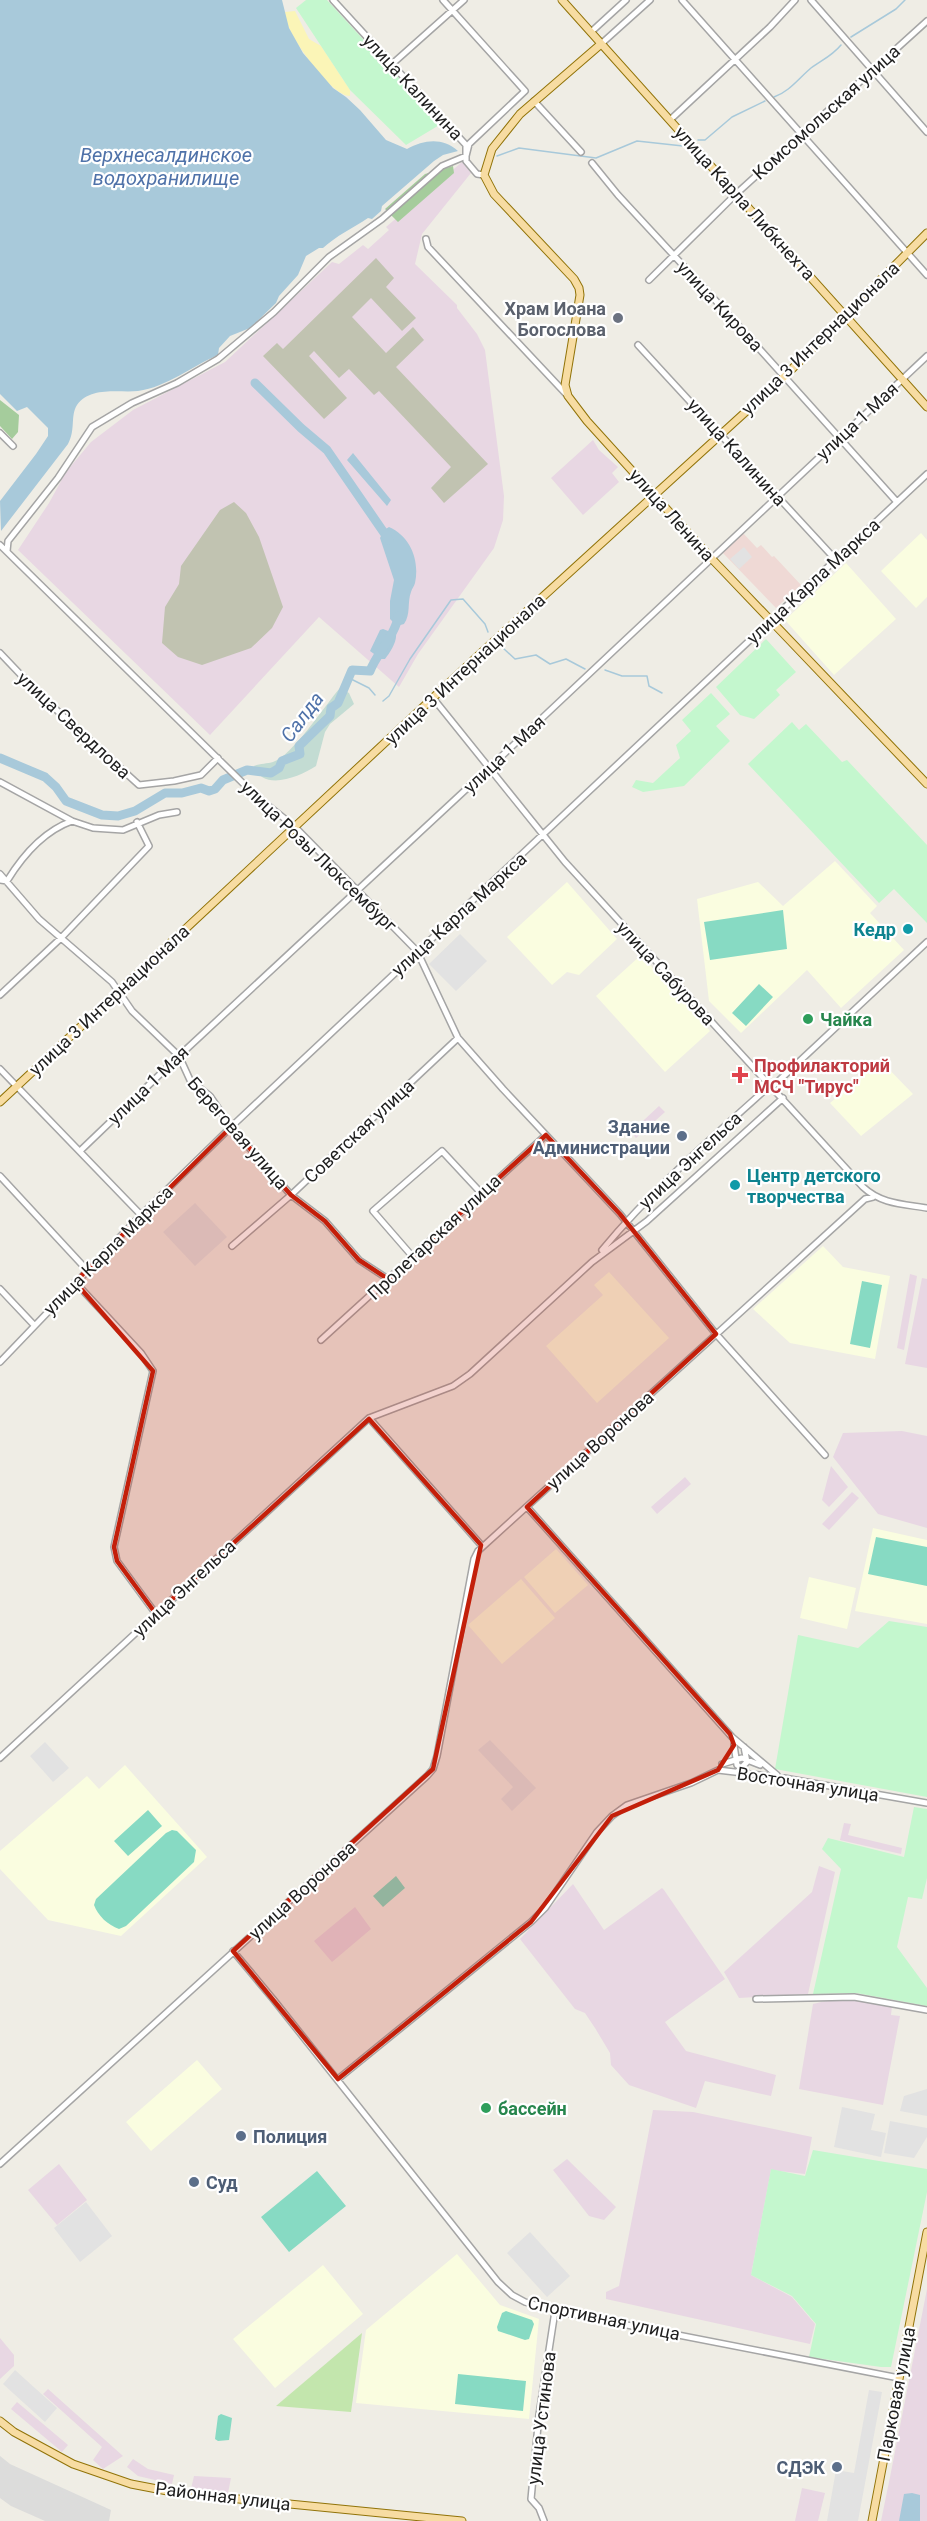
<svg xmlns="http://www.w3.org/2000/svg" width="927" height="2521" font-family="Roboto,sans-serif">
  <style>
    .residential { fill: #dcdcdb }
    .commercial { fill: #efd9d5 }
    .industrial { fill: #e8d7e3 }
    .education { fill: #fafde0 }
    .construction { fill: #c1c3b1 }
    .grass { fill: #c3e6ad }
    .forest { fill: #a5cc9c }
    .wetland { fill: #c3dcd3 }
    .sand { fill: #fbf5b7 }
    .park { fill: #c4f7ce }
    .pitch { fill: #87dac3 }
    .parking { fill: #e2e2e2 }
    .water { fill: #a8c9da }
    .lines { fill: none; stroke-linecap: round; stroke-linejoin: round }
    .stream { stroke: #a8c9da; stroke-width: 1.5 }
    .river { stroke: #a8c9da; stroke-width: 9 }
    .minor-casing { stroke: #a5a5a5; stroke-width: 8 }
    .major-casing { stroke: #917308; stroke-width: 9 }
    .minor { stroke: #fff; stroke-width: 5 }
    .major { stroke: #f7dca2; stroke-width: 7 }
    .marked { fill: #c31f0a; fill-opacity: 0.2; stroke: #c31f0a; stroke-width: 4.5; stroke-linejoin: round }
    .worship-dot { fill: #6b7280; stroke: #fff; stroke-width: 2 }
    .culture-dot { fill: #0f9aa8; stroke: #fff; stroke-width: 2 }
    .leisure-dot { fill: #2e9e5b; stroke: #fff; stroke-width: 2 }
    .health-dot { fill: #e0444e; stroke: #fff; stroke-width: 2 }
    .service-dot { fill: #5c6f8a; stroke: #fff; stroke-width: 2 }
    .labels { text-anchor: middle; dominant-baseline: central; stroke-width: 4.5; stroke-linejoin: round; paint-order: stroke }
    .street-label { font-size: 18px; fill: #1e1e1e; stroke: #fff }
    .worship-label { font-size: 18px; font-weight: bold; fill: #5b616d; stroke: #fff; text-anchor: end }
    .culture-label { font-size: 18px; font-weight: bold; fill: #0d838f; stroke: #fff; text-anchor: end }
    .leisure-label { font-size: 18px; font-weight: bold; fill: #27864d; stroke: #fff; text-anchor: start }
    .health-label { font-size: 18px; font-weight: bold; fill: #be3a42; stroke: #fff; text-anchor: start }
    .service-label { font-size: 18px; font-weight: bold; fill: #4e5e75; stroke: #fff; text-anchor: end }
    .water-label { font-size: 20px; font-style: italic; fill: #4f72a9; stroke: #fff }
  </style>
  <rect width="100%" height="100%" fill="#efede5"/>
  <!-- residential -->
  <path class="residential" d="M 0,2456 L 10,2464 L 111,2510 L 109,2521 L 45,2521 L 11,2506 L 0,2498 Z"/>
  <!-- commercial -->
  <path class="commercial" d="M 742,532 L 757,548 L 761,545 L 772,557 L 774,556 L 801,585 L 776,608 L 721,551 Z"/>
  <!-- industrial -->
  <path class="industrial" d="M 462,162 L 471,173 L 422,234 L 415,264 L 457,305 L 457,308 L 477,334 L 485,350 L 504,496 L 503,520 L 494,548 L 418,654 L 399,687 L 319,617 L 210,735 L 18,550 L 49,503 L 66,472 L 91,442 L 133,410 L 225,362 L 332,262 L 339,264 L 363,245 L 368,249 L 389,230 L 386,227 Z
    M 593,440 L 599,450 L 618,467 L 612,473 L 619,482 L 583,515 L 551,478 Z
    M 659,1106 L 665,1112 L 636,1138 L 631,1132 Z
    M 910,1274 L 917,1276 L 904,1350 L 897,1348 Z
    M 922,1278 L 927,1279 L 927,1368 L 905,1364 Z
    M 902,1431 L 927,1436 L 927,1528 L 878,1514 L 833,1457 L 843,1433 Z
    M 831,1466 L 848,1487 L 829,1507 L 822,1500 Z
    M 685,1477 L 691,1484 L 657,1514 L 651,1507 Z
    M 852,1492 L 859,1498 L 829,1530 L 822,1524 Z
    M 844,1823 L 851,1824 L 848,1835 L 902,1848 L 901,1854 L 840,1840 Z
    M 819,1866 L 835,1872 L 808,1994 L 739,1998 L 724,1972 L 812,1892 Z
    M 573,1884 L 604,1930 L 662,1888 L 664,1890 L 725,1979 L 665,2022 L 686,2051 L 776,2075 L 771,2096 L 705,2081 L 696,2108 L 629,2085 L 611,2065 L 610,2053 L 595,2028 L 585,2013 L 575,2009 L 520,1939 Z
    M 355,1907 L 371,1929 L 332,1962 L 314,1941 Z
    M 842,1997 L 892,2006 L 891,2015 L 900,2016 L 883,2105 L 799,2089 L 813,2004 Z
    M 653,2110 L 693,2112 L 812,2137 L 805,2174 L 771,2170 L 751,2275 L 792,2297 L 815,2324 L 810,2344 L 606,2299 L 606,2292 L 619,2286 Z
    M 567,2159 L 616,2207 L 604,2220 L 589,2216 L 553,2170 Z
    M 59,2164 L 87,2200 L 57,2225 L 28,2190 Z
    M 927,2289 L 927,2521 L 881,2521 L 890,2477 Z
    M 0,2338 L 14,2355 L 14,2366 L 0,2379 Z
    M 48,2389 L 123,2456 L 103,2469 L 93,2460 L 102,2447 L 43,2394 Z
    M 17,2402 L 68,2445 L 62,2452 L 11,2409 Z
    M 133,2459 L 148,2469 L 174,2475 L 172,2484 L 138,2476 L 127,2467 Z
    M 194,2476 L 231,2478 L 228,2493 L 191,2489 Z
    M 802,2488 L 825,2493 L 818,2521 L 795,2521 Z"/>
  <!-- education -->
  <path class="education" d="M 921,533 L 927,540 L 927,597 L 916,608 L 881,571 Z
    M 846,563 L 896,619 L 834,675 L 785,620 Z
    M 835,861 L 877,906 L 870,913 L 904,950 L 841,1008 L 807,970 L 741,1033 L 709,1001 L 697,899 L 758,882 L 783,906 Z
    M 567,882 L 617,939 L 579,975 L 567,972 L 552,985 L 507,937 Z
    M 641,955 L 710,1031 L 665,1072 L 596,996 Z
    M 881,1061 L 913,1094 L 861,1136 L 830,1103 Z
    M 823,1246 L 843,1267 L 890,1276 L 875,1359 L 790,1343 L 753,1309 Z
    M 609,1272 L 669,1338 L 597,1403 L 546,1346 L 603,1295 L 594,1285 Z
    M 873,1528 L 927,1540 L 927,1624 L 855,1611 Z
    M 556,1549 L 588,1585 L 555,1613 L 524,1577 Z
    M 809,1577 L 856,1588 L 847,1629 L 800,1618 Z
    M 521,1579 L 555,1618 L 502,1664 L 468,1625 Z
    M 125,1765 L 207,1857 L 121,1936 L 48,1920 L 0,1869 L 0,1851 L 87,1776 L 99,1789 Z
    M 197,2060 L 222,2089 L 151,2151 L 126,2122 Z
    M 457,2254 L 500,2305 L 539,2319 L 529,2419 L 356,2403 L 366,2330 Z
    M 323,2265 L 363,2314 L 275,2388 L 233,2339 Z"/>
  <!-- construction -->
  <path class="construction" d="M 376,258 L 394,278 L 386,287 L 416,318 L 402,331 L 371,298 L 352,317 L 386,353 L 413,327 L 424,340 L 396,367 L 488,464 L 444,503 L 431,488 L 451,467 L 379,391 L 374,395 L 349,369 L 339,378 L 314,351 L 309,356 L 347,398 L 324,419 L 263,356 L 277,343 L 283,349 Z
    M 234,502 L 246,513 L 259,537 L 283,607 L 272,628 L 251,648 L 202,665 L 178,657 L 162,643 L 165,607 L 179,584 L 181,566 L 220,510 Z"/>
  <!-- grass -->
  <path class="grass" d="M 362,2333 L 351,2412 L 276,2406 Z"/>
  <!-- forest -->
  <path class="forest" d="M 453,166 L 454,173 L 398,222 L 385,209 L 425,174 Z
    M 0,400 L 19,415 L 18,432 L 12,439 L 0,426 Z"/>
  <!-- wetland -->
  <path class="wetland" d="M 340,688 L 349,693 L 354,704 L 330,724 L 325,732 L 316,766 C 299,777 263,792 254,766 C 261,763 267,764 273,762 C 292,756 325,705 340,688 Z"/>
  <!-- sand -->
  <path class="sand" d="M 295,11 L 309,39 L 321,46 L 350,90 L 350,96 C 332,96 298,47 290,30 C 287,25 286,18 285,12 Z"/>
  <!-- park -->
  <path class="park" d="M 306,0 L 327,0 L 441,124 L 406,145 L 350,90 L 296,8 Z
    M 766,639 L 796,672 L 776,690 L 780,695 L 754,719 L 740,715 L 716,687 Z
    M 711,693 L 730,714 L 716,726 L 730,741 L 684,786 L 643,792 L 632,787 L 636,780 L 653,783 L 680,758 L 676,745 L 691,731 L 682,720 Z
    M 792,722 L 799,730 L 806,724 L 842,762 L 847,760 L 927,845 L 927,923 L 894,889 L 879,903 L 748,764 Z
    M 889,1621 L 927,1627 L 927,1797 L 775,1769 L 798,1635 L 858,1648 Z
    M 914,1807 L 927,1809 L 927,1878 L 922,1899 L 908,1897 L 897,1947 L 927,1988 L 927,2006 L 856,1993 L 813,1994 L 841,1869 L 822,1849 L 828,1838 L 904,1857 Z
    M 813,2150 L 927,2169 L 927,2192 L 891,2367 L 881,2367 L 809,2357 L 816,2324 L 792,2296 L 751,2275 L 771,2169 L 805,2176 Z"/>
  <!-- pitch -->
  <path class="pitch" d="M 783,910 L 787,949 L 710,960 L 704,922 Z
    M 759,984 L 773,997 L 746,1026 L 732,1013 Z
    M 862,1281 L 882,1285 L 870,1348 L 850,1344 Z
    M 876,1537 L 927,1547 L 927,1586 L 868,1574 Z
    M 148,1810 L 162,1826 L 128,1856 L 114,1841 Z
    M 172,1830 L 177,1831 L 196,1850 L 194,1862 L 126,1926 L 119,1929 C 108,1925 98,1916 94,1905 L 96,1899 L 166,1833 Z
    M 396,1876 L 405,1888 L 383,1907 L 373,1896 Z
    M 317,2171 L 346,2206 L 289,2252 L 261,2217 Z
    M 506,2311 L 532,2320 L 534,2324 L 529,2339 L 525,2340 L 498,2331 L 497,2327 L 502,2313 Z
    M 458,2374 L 526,2381 L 523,2411 L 455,2404 Z
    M 221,2414 L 232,2418 L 229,2440 L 218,2441 L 215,2439 L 218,2416 Z"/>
  <!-- parking -->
  <path class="parking" d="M 744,547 L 752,557 L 739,569 L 730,559 Z
    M 460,934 L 487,961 L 456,991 L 429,964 Z
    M 195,1203 L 227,1237 L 195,1266 L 163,1232 Z
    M 490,1740 L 536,1788 L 512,1811 L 501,1799 L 513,1787 L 478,1750 Z
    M 45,1742 L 69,1768 L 53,1782 L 30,1756 Z
    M 927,2089 L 927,2116 L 900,2111 L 904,2096 Z
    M 842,2107 L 875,2114 L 871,2130 L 886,2133 L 881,2157 L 834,2147 Z
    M 890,2121 L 927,2128 L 927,2137 L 914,2158 L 884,2153 Z
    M 86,2202 L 112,2236 L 80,2262 L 54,2228 Z
    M 530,2232 L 570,2276 L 547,2297 L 507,2253 Z
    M 15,2370 L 57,2408 L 45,2422 L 3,2384 Z
    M 869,2390 L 882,2392 L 858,2521 L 827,2521 L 836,2470 L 854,2473 Z"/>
  <!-- water -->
  <path class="water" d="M 0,0 L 282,0 L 289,28 L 303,53 L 333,88 L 346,97 L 360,110 L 386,140 L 407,149 C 424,140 442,137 458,151 L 443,155 L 434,161 L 382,206 L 381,211 L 372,219 L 368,218 C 353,228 336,236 323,248 L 319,248 L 306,256 L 298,275 L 279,296 L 276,303 L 250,328 L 230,336 L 219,348 L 218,355 C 192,366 167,387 138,391 C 119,393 91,386 77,405 C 70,416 76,429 68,444 L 1,531 L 0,501 L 36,454 L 48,436 L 48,428 L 27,407 L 17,411 L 0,394 Z
    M 353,453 L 391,500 L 387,506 L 347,460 Z
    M 389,527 C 410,536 420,560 415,583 C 414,587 412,588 411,592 C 407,603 411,614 404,624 L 397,626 L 390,619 L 390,601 L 394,580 L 380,538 L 384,530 Z
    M 383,629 L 396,634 C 397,642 390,653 385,659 L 381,659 L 370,651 L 380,630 Z
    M 912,2493 L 920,2495 L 920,2521 L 899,2521 L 904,2494 Z"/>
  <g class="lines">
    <!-- stream -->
    <path class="stream" d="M 851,37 L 896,9 L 905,0
      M 774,97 C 789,92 799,78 811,68 C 822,60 832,56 841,45
      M 698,140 L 705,140 L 732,117 L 765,101
      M 497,156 L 519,148 L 596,158 L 637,141 L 683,146
      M 503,648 L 515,659 L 536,655 L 550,664 L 566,659 L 585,669
      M 605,670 L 622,676 L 647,676 L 649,686 L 662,693
      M 349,678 L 369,688 L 375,695
      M 383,701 L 389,696 L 410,659 L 451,600 L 463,599 L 485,624 L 488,632"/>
    <!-- river -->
    <path class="river" d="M 255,383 L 301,428 L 327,450 L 389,540
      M 0,758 L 45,777 L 56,787 L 66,801 L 102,815 L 118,816 L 135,811 L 165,793 L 182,793 L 201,788 L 209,791 L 215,789 L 223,780 L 247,770 L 271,773 L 279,768 L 282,761 L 300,754 L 299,746 L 330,716 L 331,708 L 338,703 L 352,670 L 370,671 C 377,653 397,632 398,616"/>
    <defs>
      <path id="minor" d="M 333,0 L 466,145 L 466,161 L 477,174 L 484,175
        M 682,0 L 927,275
        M 811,0 L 927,132
        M 591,32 L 626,0
        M 601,44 L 650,0
        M 391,65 L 464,0
        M 534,101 L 581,152
        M 670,120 L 770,27 L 795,0
        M 592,163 L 618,195 L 728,314 L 897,502
        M 426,239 L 428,247 L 567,395
        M 649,280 L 736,194 L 927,21
        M 638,345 L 836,560
        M 0,433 L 13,446
        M 0,545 L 255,795 L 295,827 L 417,951 L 458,1038 L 503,1089 L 620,1214 L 716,1334 L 825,1455
        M 7,551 L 8,541 L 58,478 L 92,427 L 132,403 L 177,383 L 218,359 L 274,312 L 329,257 L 382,219 L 442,166 L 466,156 L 469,144 L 525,91 L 443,0
        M 0,653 L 40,695 L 139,785 L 174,781 L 201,775 L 218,758
        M 433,698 L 565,862 L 863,1187 C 881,1204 903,1204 927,1208
        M 0,782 L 72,821 L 93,828 L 123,830 L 159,815 L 177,812
        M 0,874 L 39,919 L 112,982 L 132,1011 L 179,1056 L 190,1080 L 210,1096 L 231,1127 L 291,1195 L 325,1221 L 359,1260 L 388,1279
        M 0,880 L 7,881 C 23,855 44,831 72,821
        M 0,995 L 61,938 L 149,846 L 137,822
        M 0,1069 L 141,1215
        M 80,1151 L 179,1056 L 489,768 L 927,356
        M 0,1176 L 87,1270
        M 232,1246 L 291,1195 L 458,1038
        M 602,1250 C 651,1191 708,1141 765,1090 L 772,1087 L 927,942
        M 413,1257 L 373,1211 L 442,1151 L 482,1194
        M 75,1282 L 141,1353 L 153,1371 L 114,1547 L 117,1561 L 156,1614
        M 0,1289 L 34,1325
        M 321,1340 L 546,1135
        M 0,1362 L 141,1215 L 231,1127 L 927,474
        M 369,1418 L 482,1546
        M 527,1507 L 732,1737 L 777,1775
        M 734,1745 L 737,1765 L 746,1771
        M 0,1758 L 369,1418 L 453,1386 L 470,1374 L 592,1262 L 647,1221 L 783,1098
        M 722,1764 L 742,1758 L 760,1765
        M 739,1770 L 747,1762 L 744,1747
        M 233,1951 L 273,1999 L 498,2282 L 512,2295 L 525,2302 L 555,2311 L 899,2378
        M 756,1999 L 854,1997 L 927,2010
        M 338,2079 L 531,1922 L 545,1908 L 597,1832 L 612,1816 L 627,1805 L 691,1783 L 718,1770 L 784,1778 L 927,1803
        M 0,2164 L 427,1776 L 433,1769 L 437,1756 L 474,1559 L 478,1551 L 865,1199 L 873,1197
        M 544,2521 L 539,2508 L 531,2499 L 539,2415 L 555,2311"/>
      <path id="major" d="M 562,0 L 927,407
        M 601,44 L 520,114 L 492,149 L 484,175 L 494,194 L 574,279 L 579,288 L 580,295 L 565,385 L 568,396 L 587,421 L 711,558 L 927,784
        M 0,1102 L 481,653 L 785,376 L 927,233
        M 0,2421 L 14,2432 L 73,2464 L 131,2484 L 178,2493 L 462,2521
        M 872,2521 L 927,2232"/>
    </defs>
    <!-- minor casing -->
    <use href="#minor" class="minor-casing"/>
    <!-- major casing -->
    <use href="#major" class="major-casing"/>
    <!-- minor -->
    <use href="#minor" class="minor"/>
    <!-- major -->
    <use href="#major" class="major"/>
  </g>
  <!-- marked area -->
  <path class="marked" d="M 231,1127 L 291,1195 L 325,1221 L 359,1260 L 388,1279 L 546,1135 L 620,1214 L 716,1334 L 527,1507 L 730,1734 L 734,1745 L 718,1770 L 612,1816 L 531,1922 L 338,2079 L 233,1951 L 433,1769 L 481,1545 L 369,1419 L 156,1614 L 117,1561 L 114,1547 L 153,1371 L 75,1282 Z"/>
  <!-- markers -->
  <circle class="worship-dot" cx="618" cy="318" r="6"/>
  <g class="culture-dot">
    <circle cx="908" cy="929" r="6"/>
    <circle cx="735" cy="1185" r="6"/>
  </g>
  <g class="leisure-dot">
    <circle cx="808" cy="1019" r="6"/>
    <circle cx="486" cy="2108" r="6"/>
  </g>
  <path class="health-dot" d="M737 1066h6v6h6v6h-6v6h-6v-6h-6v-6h6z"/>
  <g class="service-dot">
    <circle cx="682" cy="1136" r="6"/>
    <circle cx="241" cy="2136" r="6"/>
    <circle cx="194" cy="2182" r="6"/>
    <circle cx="837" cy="2467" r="6"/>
  </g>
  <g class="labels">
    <!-- street labels -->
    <g class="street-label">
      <text transform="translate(413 87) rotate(47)">улица Калинина</text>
      <text transform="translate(826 112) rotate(-42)">Комсомольская улица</text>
      <text transform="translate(745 203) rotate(48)">улица Карла Либкнехта</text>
      <text transform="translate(720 306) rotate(47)">улица Кирова</text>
      <text transform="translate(820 338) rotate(-44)">улица 3 Интернационала</text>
      <text transform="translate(857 421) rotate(-43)">улица 1 Мая</text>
      <text transform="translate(737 452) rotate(48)">улица Калинина</text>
      <text transform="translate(672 515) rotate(48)">улица Ленина</text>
      <text transform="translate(813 581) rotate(-43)">улица Карла Маркса</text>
      <text transform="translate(465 669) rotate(-43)">улица 3 Интернационала</text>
      <text transform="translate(74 725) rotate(43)">улица Свердлова</text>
      <text transform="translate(504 754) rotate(-43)">улица 1 Мая</text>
      <text transform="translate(319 856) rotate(44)">улица Розы Люксембург</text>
      <text transform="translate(459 914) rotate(-42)">улица Карла Маркса</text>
      <text transform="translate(666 973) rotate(47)">улица Сабурова</text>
      <text transform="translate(109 1000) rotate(-43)">улица 3 Интернационала</text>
      <text transform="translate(148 1085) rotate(-44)">улица 1 Мая</text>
      <text transform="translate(359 1131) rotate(-43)">Советская улица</text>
      <text transform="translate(238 1133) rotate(49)">Береговая улица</text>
      <text transform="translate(690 1160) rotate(-43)">улица Энгельса</text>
      <text transform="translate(434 1237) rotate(-43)">Пролетарская улица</text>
      <text transform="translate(108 1250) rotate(-45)">улица Карла Маркса</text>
      <text transform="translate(600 1440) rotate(-42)">улица Воронова</text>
      <text transform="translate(184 1588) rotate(-43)">улица Энгельса</text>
      <text transform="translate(808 1784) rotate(9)">Восточная улица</text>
      <text transform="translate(302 1890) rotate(-42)">улица Воронова</text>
      <text transform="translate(604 2318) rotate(12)">Спортивная улица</text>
      <text transform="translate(896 2394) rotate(-79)">Парковая улица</text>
      <text transform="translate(541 2418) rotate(-83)">улица Устинова</text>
      <text transform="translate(223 2496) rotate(7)">Районная улица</text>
    </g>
    <!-- worship labels -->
    <g class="worship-label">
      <text x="606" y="308">Храм Иоана<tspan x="606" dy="21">Богослова</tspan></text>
    </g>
    <!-- culture labels -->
    <g class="culture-label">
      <text x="896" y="929">Кедр</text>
      <text x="747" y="1175" text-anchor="start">Центр детского<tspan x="747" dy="21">творчества</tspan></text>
    </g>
    <!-- leisure labels -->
    <g class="leisure-label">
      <text x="820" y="1019">Чайка</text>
      <text x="498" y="2108">бассейн</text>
    </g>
    <!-- health labels -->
    <g class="health-label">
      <text x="754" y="1065">Профилакторий<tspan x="754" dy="21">МСЧ "Тирус"</tspan></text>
    </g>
    <!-- service labels -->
    <g class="service-label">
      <text x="670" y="1126">Здание<tspan x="670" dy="21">Администрации</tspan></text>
      <text x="253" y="2136" text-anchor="start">Полиция</text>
      <text x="206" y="2182" text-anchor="start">Суд</text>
      <text x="825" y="2467">СДЭК</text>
    </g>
    <!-- water labels -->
    <g class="water-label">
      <text x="166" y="155">Верхнесалдинское<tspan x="166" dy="23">водохранилище</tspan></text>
      <text transform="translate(302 717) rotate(-53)">Салда</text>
    </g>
  </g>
</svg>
